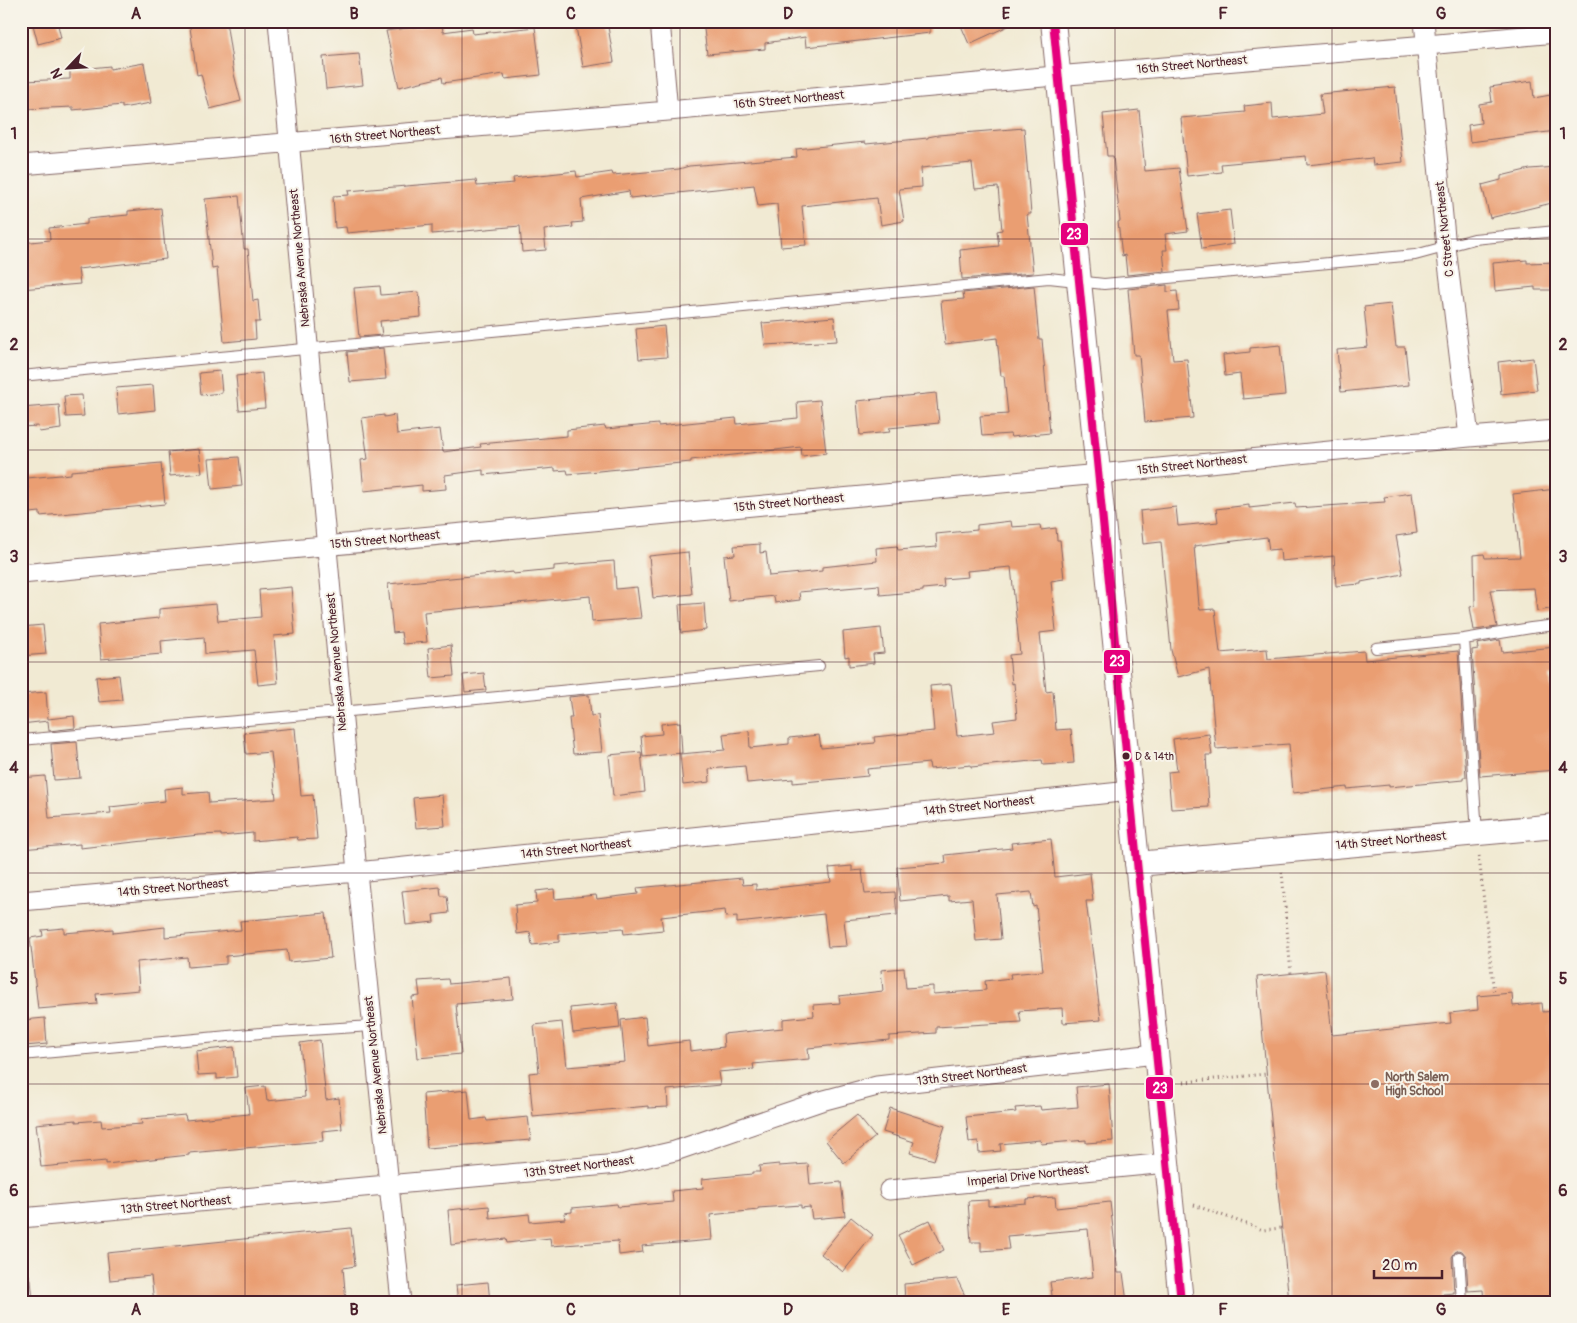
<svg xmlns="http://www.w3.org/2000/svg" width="1577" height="1323" font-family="Pangolin,sans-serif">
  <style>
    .building { fill: #ea9e72 }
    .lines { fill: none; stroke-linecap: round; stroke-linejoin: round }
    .service-casing { stroke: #846666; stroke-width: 12 }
    .minor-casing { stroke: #846666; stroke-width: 21 }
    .tertiary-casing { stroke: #846666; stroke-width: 26 }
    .path { stroke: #846666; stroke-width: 3; stroke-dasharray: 1 4; stroke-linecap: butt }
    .service { stroke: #fff; stroke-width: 10 }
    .minor { stroke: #fff; stroke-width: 19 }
    .tertiary { stroke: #fff; stroke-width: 24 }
    .bus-1-casing { stroke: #f7f3e8; stroke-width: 11 }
    .bus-1 { stroke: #e5007d; stroke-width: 8 }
    .grid { fill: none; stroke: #4a1f2b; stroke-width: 1; stroke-opacity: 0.55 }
    .bus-dot { fill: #4a1f2b; stroke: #f7f3e8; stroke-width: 2 }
    .education-dot { fill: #8d6e63; stroke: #f7f3e8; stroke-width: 2 }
    .labels { text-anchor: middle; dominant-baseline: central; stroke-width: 4; stroke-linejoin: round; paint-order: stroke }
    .bus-label { font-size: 11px; fill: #4a1f2b; stroke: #f7f3e8; text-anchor: start }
    .street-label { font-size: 12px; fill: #4a1f2b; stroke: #f7f3e8 }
    .education-label { font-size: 12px; font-weight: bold; fill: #785e54; stroke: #f7f3e8; text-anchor: start }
    .line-badge { stroke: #f7f3e8; stroke-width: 2 }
    .badge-label { font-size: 14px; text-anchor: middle; font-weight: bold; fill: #fff }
    .neatline { fill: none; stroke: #4a1f2b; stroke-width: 2 }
    .grid-label { font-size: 16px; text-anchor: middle; font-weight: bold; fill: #4a1f2b }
  </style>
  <rect width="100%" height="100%" fill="#f7f3e8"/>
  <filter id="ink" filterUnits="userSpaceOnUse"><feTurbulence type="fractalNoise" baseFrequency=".02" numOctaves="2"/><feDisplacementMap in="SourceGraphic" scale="10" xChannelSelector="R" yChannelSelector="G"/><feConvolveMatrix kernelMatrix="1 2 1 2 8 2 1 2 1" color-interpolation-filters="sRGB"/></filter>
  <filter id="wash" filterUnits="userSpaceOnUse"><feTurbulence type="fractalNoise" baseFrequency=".0096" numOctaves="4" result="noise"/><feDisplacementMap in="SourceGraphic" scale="20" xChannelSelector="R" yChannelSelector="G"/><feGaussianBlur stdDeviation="1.12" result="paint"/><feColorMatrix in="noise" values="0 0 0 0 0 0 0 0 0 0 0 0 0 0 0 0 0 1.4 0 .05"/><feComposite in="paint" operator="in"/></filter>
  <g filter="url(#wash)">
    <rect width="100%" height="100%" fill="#f1ead3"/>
    <g id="blocks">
      <!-- building -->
      <path class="building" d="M 32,21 L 57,21 L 61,38 L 38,44 Z
        M 189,21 L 226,21 L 234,74 L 241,101 L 210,109 L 201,74 L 197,75 Z
        M 575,21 L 607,21 L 614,62 L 583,67 Z
        M 703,21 L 930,21 L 930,33 L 806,47 L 805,37 L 765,43 L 765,49 L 707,54 Z
        M 959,21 L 1019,21 L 969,44 Z
        M 442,23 L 443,32 L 472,28 L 473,34 L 535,27 L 541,75 L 505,79 L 504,74 L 443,83 L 442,77 L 399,87 L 386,31 Z
        M 359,54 L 363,85 L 326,89 L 323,57 Z
        M 144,63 L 151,103 L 122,108 L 122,105 L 73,110 L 73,107 L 25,109 L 24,81 L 70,79 L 70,70 L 110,66 L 110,69 Z
        M 1532,81 L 1534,98 L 1556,94 L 1556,131 L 1470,142 L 1468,125 L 1481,123 L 1479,104 L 1492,102 L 1490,87 Z
        M 1395,87 L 1403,162 L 1373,165 L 1372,158 L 1307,165 L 1306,156 L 1221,164 L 1222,172 L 1187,176 L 1181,118 L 1245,112 L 1244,106 L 1272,103 L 1273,119 L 1323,114 L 1320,94 Z
        M 1139,110 L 1145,171 L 1179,168 L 1188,231 L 1165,234 L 1167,250 L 1163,250 L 1165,271 L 1127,275 L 1125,255 L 1122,256 L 1118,222 L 1120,221 L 1113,156 L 1107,156 L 1103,114 Z
        M 1024,128 L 1031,214 L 1027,214 L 1033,273 L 962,279 L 960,250 L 999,246 L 997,231 L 1002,230 L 998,187 L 975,189 L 972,163 L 921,168 L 922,187 L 899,189 L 904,221 L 881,225 L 877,198 L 802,206 L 806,245 L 781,247 L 777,204 L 758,206 L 754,185 L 630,198 L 629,191 L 581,199 L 583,222 L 572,223 L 573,227 L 544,230 L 546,250 L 522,252 L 520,226 L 432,234 L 432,225 L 347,233 L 346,227 L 335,228 L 333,196 L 349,195 L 348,191 L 476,180 L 477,186 L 514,183 L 513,178 L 576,171 L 577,177 L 612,172 L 613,175 L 679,169 L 689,166 L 797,157 L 796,149 L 865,142 L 866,144 L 928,138 L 928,137 L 938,135 Z
        M 1556,167 L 1556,202 L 1490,218 L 1482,185 L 1501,180 L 1501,176 L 1530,169 Z
        M 239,196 L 244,249 L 248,249 L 253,301 L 258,300 L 260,322 L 255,322 L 256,339 L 224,342 L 217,268 L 212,269 L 205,199 Z
        M 161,208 L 166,259 L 78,269 L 80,284 L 21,289 L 21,243 L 50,240 L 49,228 L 87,224 L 87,219 L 128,215 L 128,211 Z
        M 1230,210 L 1234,244 L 1202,249 L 1197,214 Z
        M 1527,260 L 1527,263 L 1556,262 L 1556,290 L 1535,290 L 1535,287 L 1495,291 L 1493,263 Z
        M 1167,285 L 1167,292 L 1177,291 L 1179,310 L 1168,311 L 1173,360 L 1187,359 L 1193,418 L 1145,422 L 1139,355 L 1134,355 L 1128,289 Z
        M 380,286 L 381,295 L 419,292 L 421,317 L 380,321 L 382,335 L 359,337 L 354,288 Z
        M 1034,286 L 1039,339 L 1042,339 L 1050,433 L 1011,437 L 1010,434 L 982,436 L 980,416 L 1008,414 L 1004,376 L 1001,376 L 997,338 L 945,344 L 941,301 L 964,299 L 963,293 Z
        M 1391,304 L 1396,347 L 1405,347 L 1409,385 L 1341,392 L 1337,350 L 1368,347 L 1364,307 Z
        M 834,317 L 837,341 L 765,345 L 762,323 Z
        M 664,326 L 667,357 L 639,359 L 636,329 Z
        M 1280,345 L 1285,395 L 1243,399 L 1240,374 L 1225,376 L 1223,355 L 1250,352 L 1250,348 Z
        M 383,348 L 386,379 L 350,382 L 347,352 Z
        M 1533,358 L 1537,390 L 1501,394 L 1498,362 Z
        M 220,371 L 222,393 L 201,395 L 199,373 Z
        M 262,373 L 265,408 L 239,410 L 236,376 Z
        M 153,385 L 155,410 L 118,414 L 116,388 Z
        M 936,393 L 939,423 L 889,428 L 890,432 L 860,435 L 857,401 Z
        M 82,395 L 84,416 L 66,417 L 64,396 Z
        M 820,400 L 826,453 L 802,456 L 801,447 L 691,460 L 691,462 L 568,474 L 567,470 L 555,471 L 555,468 L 483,475 L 483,470 L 445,475 L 446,489 L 422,491 L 422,485 L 364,491 L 361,460 L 368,459 L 362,418 L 384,415 L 384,417 L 395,415 L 397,434 L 440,429 L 443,452 L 481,447 L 480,444 L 567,436 L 567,430 L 605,426 L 606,429 L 658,424 L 658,426 L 736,418 L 737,424 L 798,418 L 797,402 Z
        M 59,405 L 61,429 L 39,432 L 38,426 L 21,427 L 21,408 Z
        M 199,449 L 202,473 L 170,476 L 168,452 Z
        M 239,457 L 242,486 L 212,489 L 209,459 Z
        M 161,463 L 165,504 L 40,516 L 40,512 L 30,513 L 27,478 L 71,474 L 71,471 Z
        M 1556,489 L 1556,608 L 1537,611 L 1534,588 L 1490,590 L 1497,627 L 1474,630 L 1470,607 L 1475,606 L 1474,555 L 1484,554 L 1485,558 L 1520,557 L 1513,494 Z
        M 1412,493 L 1417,533 L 1396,536 L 1403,574 L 1361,582 L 1361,584 L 1336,586 L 1334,556 L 1281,561 L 1280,549 L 1269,550 L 1267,537 L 1194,546 L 1199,605 L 1200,610 L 1215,609 L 1220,653 L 1267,649 L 1268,659 L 1364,651 L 1365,660 L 1458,651 L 1466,777 L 1463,777 L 1463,780 L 1389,787 L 1389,785 L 1347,789 L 1347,787 L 1293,793 L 1289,744 L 1216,749 L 1209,669 L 1178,677 L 1171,650 L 1161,542 L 1143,544 L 1140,511 L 1176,507 L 1178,526 L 1218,522 L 1216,509 L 1249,505 L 1249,508 L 1295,503 L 1296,508 L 1385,502 L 1384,497 Z
        M 1011,521 L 1012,527 L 1040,525 L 1041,530 L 1056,528 L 1057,540 L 1060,540 L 1064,579 L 1051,581 L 1056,631 L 1040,633 L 1046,692 L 1053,691 L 1056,730 L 1071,729 L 1074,763 L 1043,765 L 1042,760 L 971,767 L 971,765 L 930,769 L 929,763 L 867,769 L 868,776 L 793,783 L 793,779 L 747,783 L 745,766 L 709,769 L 710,782 L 683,785 L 680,754 L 725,750 L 723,734 L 749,731 L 750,748 L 789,744 L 789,738 L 819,735 L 821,748 L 875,743 L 874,737 L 934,731 L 930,686 L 951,684 L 957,736 L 995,732 L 993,721 L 1017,718 L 1014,683 L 1012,684 L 1009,655 L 1020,654 L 1011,567 L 967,571 L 968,577 L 943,579 L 944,587 L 923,589 L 923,591 L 880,595 L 879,585 L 799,592 L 800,600 L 775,603 L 774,596 L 729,601 L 724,556 L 735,555 L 734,546 L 760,544 L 760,553 L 766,552 L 769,576 L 822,571 L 822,567 L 877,561 L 876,548 L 897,546 L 898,550 L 937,547 L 936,534 L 977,530 L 977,525 Z
        M 688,552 L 692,594 L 653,598 L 649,556 Z
        M 614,561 L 616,589 L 637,587 L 641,618 L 592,622 L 590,596 L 424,612 L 427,642 L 403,644 L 401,632 L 393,633 L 388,584 L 513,572 L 513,574 L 554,570 L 554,566 Z
        M 291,587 L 295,634 L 274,636 L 278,683 L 258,685 L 254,650 L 205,654 L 204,637 L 161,641 L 162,654 L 101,659 L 98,624 L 159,618 L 159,609 L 216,604 L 218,621 L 261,617 L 259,590 Z
        M 704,603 L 706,630 L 681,633 L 679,605 Z
        M 43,625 L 46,654 L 21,656 L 21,627 Z
        M 881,628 L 884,653 L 873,654 L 874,663 L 849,666 L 849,656 L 845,657 L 843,632 Z
        M 1500,640 L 1502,652 L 1556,647 L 1556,675 L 1550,676 L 1556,733 L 1556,770 L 1480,776 L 1472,650 L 1478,649 L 1477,644 Z
        M 451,645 L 454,676 L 431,678 L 428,648 Z
        M 484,673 L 486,690 L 465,692 L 463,675 Z
        M 119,675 L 122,700 L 99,702 L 96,677 Z
        M 46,692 L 48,719 L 74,716 L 75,728 L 49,731 L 48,721 L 21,724 L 21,694 Z
        M 589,695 L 591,716 L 598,715 L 602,752 L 573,754 L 569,718 L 572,718 L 569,697 Z
        M 680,722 L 682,753 L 643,757 L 641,736 L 662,734 L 661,724 Z
        M 295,728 L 301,796 L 313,795 L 317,839 L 298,840 L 297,837 L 253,841 L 253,833 L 221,836 L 221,834 L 199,835 L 80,848 L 80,844 L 21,849 L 21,778 L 45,776 L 49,818 L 111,813 L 110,807 L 165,801 L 164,789 L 183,787 L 183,794 L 208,792 L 209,803 L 276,799 L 271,752 L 246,754 L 244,733 Z
        M 1209,734 L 1212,755 L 1206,755 L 1209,807 L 1171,809 L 1168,772 L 1177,771 L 1173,739 Z
        M 77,742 L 80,778 L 54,780 L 51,744 Z
        M 641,752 L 645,792 L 613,796 L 609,755 Z
        M 442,795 L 445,826 L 416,828 L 413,798 Z
        M 1051,839 L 1055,877 L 1090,873 L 1093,901 L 1086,901 L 1101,1020 L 1063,1023 L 1062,1008 L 1019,1011 L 1021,1022 L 936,1027 L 936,1033 L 889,1036 L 889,1040 L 808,1048 L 809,1059 L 753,1064 L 754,1069 L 718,1072 L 720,1085 L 667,1090 L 668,1107 L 648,1108 L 648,1106 L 533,1117 L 529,1073 L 539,1072 L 534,1025 L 562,1022 L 567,1067 L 625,1062 L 621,1020 L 645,1017 L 648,1046 L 689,1041 L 690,1051 L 724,1047 L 723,1034 L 783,1028 L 783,1019 L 814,1016 L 813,1005 L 840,1003 L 839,996 L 883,991 L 881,970 L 904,968 L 906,988 L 933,986 L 933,994 L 986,990 L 985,981 L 1011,978 L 1010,974 L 1043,971 L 1036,906 L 1033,907 L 1031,892 L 997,895 L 1001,939 L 976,941 L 972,899 L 949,901 L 949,896 L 900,901 L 897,867 L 946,863 L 945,855 L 1012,848 L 1011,843 Z
        M 852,866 L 852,871 L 862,870 L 865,894 L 895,892 L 897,915 L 844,920 L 847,946 L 828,947 L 824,914 L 737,923 L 737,916 L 726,917 L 725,910 L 661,917 L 663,930 L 624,934 L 623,928 L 559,934 L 559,942 L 532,945 L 530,932 L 517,934 L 515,905 L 537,903 L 536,891 L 554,889 L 555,899 L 596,895 L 597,899 L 638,894 L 637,888 L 742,878 L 743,885 L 756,884 L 756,890 L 831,882 L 829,868 Z
        M 440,887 L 441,896 L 447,896 L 449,913 L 433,915 L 434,922 L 406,925 L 402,891 Z
        M 326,913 L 331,958 L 289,962 L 287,950 L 226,956 L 226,964 L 188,967 L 187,957 L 137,962 L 139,990 L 96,994 L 97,1004 L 38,1009 L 30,938 L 43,936 L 42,930 L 64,928 L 64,933 L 113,929 L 113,933 L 165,927 L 165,937 L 241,930 L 240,921 Z
        M 1325,970 L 1332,1035 L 1451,1023 L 1450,1013 L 1478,1010 L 1477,996 L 1512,993 L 1513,1006 L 1542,1003 L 1543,1012 L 1556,1011 L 1556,1302 L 1484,1302 L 1483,1290 L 1468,1291 L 1466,1256 L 1462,1251 L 1459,1250 L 1455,1252 L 1452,1257 L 1454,1293 L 1443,1294 L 1443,1302 L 1289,1302 L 1257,977 Z
        M 511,978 L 513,999 L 456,1004 L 461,1054 L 418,1058 L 412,997 L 420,996 L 418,981 L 448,979 L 449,984 Z
        M 617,1003 L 620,1028 L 573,1033 L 570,1008 Z
        M 45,1018 L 47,1044 L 25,1046 L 23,1020 Z
        M 320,1040 L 326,1100 L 339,1098 L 342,1129 L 322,1131 L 323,1141 L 189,1153 L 189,1155 L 106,1164 L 106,1161 L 41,1167 L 36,1124 L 76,1120 L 76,1122 L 101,1120 L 102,1127 L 142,1124 L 141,1119 L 185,1115 L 186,1120 L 249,1114 L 246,1088 L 265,1086 L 267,1101 L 305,1097 L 300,1043 Z
        M 234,1047 L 237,1077 L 217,1079 L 217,1074 L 198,1075 L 196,1051 Z
        M 1109,1084 L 1113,1141 L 1086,1143 L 1086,1140 L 1041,1144 L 1040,1140 L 1000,1144 L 1001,1151 L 979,1153 L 978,1141 L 969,1142 L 966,1117 L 1016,1112 L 1015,1108 L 1040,1106 L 1041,1110 L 1078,1107 L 1076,1087 Z
        M 468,1090 L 471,1120 L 486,1118 L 487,1121 L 528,1117 L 531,1140 L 427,1148 L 423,1094 Z
        M 890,1108 L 945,1126 L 934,1160 L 910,1153 L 914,1142 L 883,1132 Z
        M 857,1115 L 875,1137 L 844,1163 L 826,1141 Z
        M 779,1164 L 779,1166 L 808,1164 L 810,1185 L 841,1182 L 845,1216 L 812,1219 L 810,1207 L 801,1208 L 801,1205 L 758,1208 L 758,1210 L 710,1215 L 712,1240 L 642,1246 L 643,1252 L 619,1255 L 618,1241 L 551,1246 L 550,1238 L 507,1243 L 506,1239 L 451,1245 L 448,1210 L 489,1206 L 490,1218 L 529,1214 L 530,1222 L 565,1219 L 564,1213 L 572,1212 L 572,1208 L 617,1204 L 618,1207 L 673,1202 L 672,1191 L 703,1188 L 702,1179 L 752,1174 L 752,1172 L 760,1172 L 759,1166 Z
        M 1055,1197 L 1056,1208 L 1110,1202 L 1118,1273 L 1123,1273 L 1127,1302 L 1053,1302 L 1050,1282 L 1093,1277 L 1088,1229 L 1007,1236 L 1009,1249 L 981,1251 L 981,1242 L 971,1242 L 968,1201 L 988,1200 L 988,1206 L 1026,1203 L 1026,1199 Z
        M 851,1217 L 873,1235 L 843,1272 L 821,1254 Z
        M 930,1220 L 944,1250 L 913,1265 L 898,1235 Z
        M 351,1228 L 355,1266 L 343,1268 L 346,1302 L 154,1302 L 151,1276 L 110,1280 L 107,1253 Z
        M 957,1279 L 968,1302 L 905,1302 L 904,1284 Z
        M 488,1282 L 490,1302 L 458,1302 L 456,1285 Z"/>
    </g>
  </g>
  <g filter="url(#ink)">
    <use href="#blocks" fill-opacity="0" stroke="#846666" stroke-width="1"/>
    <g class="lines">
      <defs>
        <path id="service" d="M 21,376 L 1049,278 L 1104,284 L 1415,255 L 1474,239 L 1556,231
          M 1464,639 L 1477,833
          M 1376,648 L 1464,639 L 1531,628 L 1556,625
          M 21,740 L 373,709 L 819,666
          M 21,1055 L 261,1033 L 372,1026
          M 1459,1257 L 1462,1302"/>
        <path id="minor" d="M 278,21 L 357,872 L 401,1302
          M 660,21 L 668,111
          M 1424,21 L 1446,247 L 1469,437
          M 21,165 L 668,111 L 1032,78 L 1427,45 L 1556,33
          M 21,574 L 1099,474 L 1469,437 L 1556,430
          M 21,901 L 357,872 L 1130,791
          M 889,1190 L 1167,1163
          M 21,1218 L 618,1164 L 675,1151 L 821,1101 L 877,1086 L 1155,1054
          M 21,1281 L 23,1302"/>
        <path id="tertiary" d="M 1053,21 L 1181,1302
          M 1137,864 L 1556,826"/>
      </defs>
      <!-- service casing -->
      <use href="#service" class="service-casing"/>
      <!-- minor casing -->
      <use href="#minor" class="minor-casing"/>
      <!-- tertiary casing -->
      <use href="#tertiary" class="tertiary-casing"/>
      <!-- path -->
      <path class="path" d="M 1479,856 L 1494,994
        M 1282,872 L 1291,974
        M 1184,1082 L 1266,1074
        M 1194,1205 L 1263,1230 L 1281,1228"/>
      <!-- service -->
      <use href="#service" class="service"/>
      <!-- minor -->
      <use href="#minor" class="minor"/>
      <!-- tertiary -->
      <use href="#tertiary" class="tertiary"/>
      <defs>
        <path id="bus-1" d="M 1053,21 L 1181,1302"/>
      </defs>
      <!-- bus-1 casing -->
      <use href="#bus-1" class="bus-1-casing"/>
      <!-- bus-1 -->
      <use href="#bus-1" class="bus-1"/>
    </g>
  </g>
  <!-- grid -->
  <path class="grid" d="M 245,21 L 245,1302M 462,21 L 462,1302M 680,21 L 680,1302M 897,21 L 897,1302M 1115,21 L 1115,1302M 1332,21 L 1332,1302M 21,239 L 1556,239M 21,450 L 1556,450M 21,662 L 1556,662M 21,873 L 1556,873M 21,1084 L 1556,1084"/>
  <!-- markers -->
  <circle class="bus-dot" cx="1126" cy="756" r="4.5"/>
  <circle class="education-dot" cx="1375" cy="1084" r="5"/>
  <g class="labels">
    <!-- bus labels -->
    <g class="bus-label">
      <text x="1135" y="756">D &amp; 14th</text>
    </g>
    <!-- street labels -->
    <g class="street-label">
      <text transform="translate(1192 65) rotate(-5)">16th Street Northeast</text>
      <text transform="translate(789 100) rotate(-5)">16th Street Northeast</text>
      <text transform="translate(385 135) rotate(-5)">16th Street Northeast</text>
      <text transform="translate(1445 229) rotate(-96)">C Street Northeast</text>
      <text transform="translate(300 258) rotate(-95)">Nebraska Avenue Northeast</text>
      <text transform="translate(1192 465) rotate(-6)">15th Street Northeast</text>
      <text transform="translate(789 503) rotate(-5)">15th Street Northeast</text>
      <text transform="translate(385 540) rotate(-5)">15th Street Northeast</text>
      <text transform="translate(337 662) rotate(-95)">Nebraska Avenue Northeast</text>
      <text transform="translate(979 806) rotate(-6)">14th Street Northeast</text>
      <text transform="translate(1391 841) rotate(-5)">14th Street Northeast</text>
      <text transform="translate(576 849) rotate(-6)">14th Street Northeast</text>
      <text transform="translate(173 888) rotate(-5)">14th Street Northeast</text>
      <text transform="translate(376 1065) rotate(-96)">Nebraska Avenue Northeast</text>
      <text transform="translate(972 1075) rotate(-7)">13th Street Northeast</text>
      <text transform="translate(579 1167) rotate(-7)">13th Street Northeast</text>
      <text transform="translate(1028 1176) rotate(-6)">Imperial Drive Northeast</text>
      <text transform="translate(176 1205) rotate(-5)">13th Street Northeast</text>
    </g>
    <!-- education labels -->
    <g class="education-label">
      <text x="1385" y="1077">North Salem<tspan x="1385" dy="14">High School</tspan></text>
    </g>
  </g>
  <g class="line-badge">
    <rect x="1060" y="222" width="29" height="24" rx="5" fill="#e5007d"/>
    <rect x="1103" y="649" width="28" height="25" rx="5" fill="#e5007d"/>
    <rect x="1145" y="1076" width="29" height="24" rx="5" fill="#e5007d"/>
  </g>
  <g class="badge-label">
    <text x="1074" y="239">23</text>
    <text x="1117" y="666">23</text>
    <text x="1160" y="1093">23</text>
  </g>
  <!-- margin -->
  <rect width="1577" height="1323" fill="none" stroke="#f7f3e8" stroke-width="55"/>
  <!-- north arrow -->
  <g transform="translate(68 68) rotate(245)" stroke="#f7f3e8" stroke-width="4" paint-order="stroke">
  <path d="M0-4L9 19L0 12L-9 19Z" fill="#4a1f2b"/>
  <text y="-8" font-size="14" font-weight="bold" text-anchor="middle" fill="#4a1f2b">N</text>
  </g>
  <!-- scale -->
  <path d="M1374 1270v8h68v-8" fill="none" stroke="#4a1f2b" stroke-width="2.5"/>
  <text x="1382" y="1270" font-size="15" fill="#4a1f2b" stroke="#f7f3e8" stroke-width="4" paint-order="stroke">20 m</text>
  <rect x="28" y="28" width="1522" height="1268" class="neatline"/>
  <g class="grid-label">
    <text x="136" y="19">A</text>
    <text x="354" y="19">B</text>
    <text x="571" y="19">C</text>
    <text x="788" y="19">D</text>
    <text x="1006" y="19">E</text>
    <text x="1223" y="19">F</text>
    <text x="1441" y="19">G</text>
    <text x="14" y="139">1</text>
    <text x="1563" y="139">1</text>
    <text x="14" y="350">2</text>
    <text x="1563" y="350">2</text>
    <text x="14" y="562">3</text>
    <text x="1563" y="562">3</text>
    <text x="14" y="773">4</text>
    <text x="1563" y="773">4</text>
    <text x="14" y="984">5</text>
    <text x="1563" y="984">5</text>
    <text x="14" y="1196">6</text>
    <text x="1563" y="1196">6</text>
    <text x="136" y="1315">A</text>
    <text x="354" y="1315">B</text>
    <text x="571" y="1315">C</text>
    <text x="788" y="1315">D</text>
    <text x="1006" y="1315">E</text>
    <text x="1223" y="1315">F</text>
    <text x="1441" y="1315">G</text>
  </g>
</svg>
